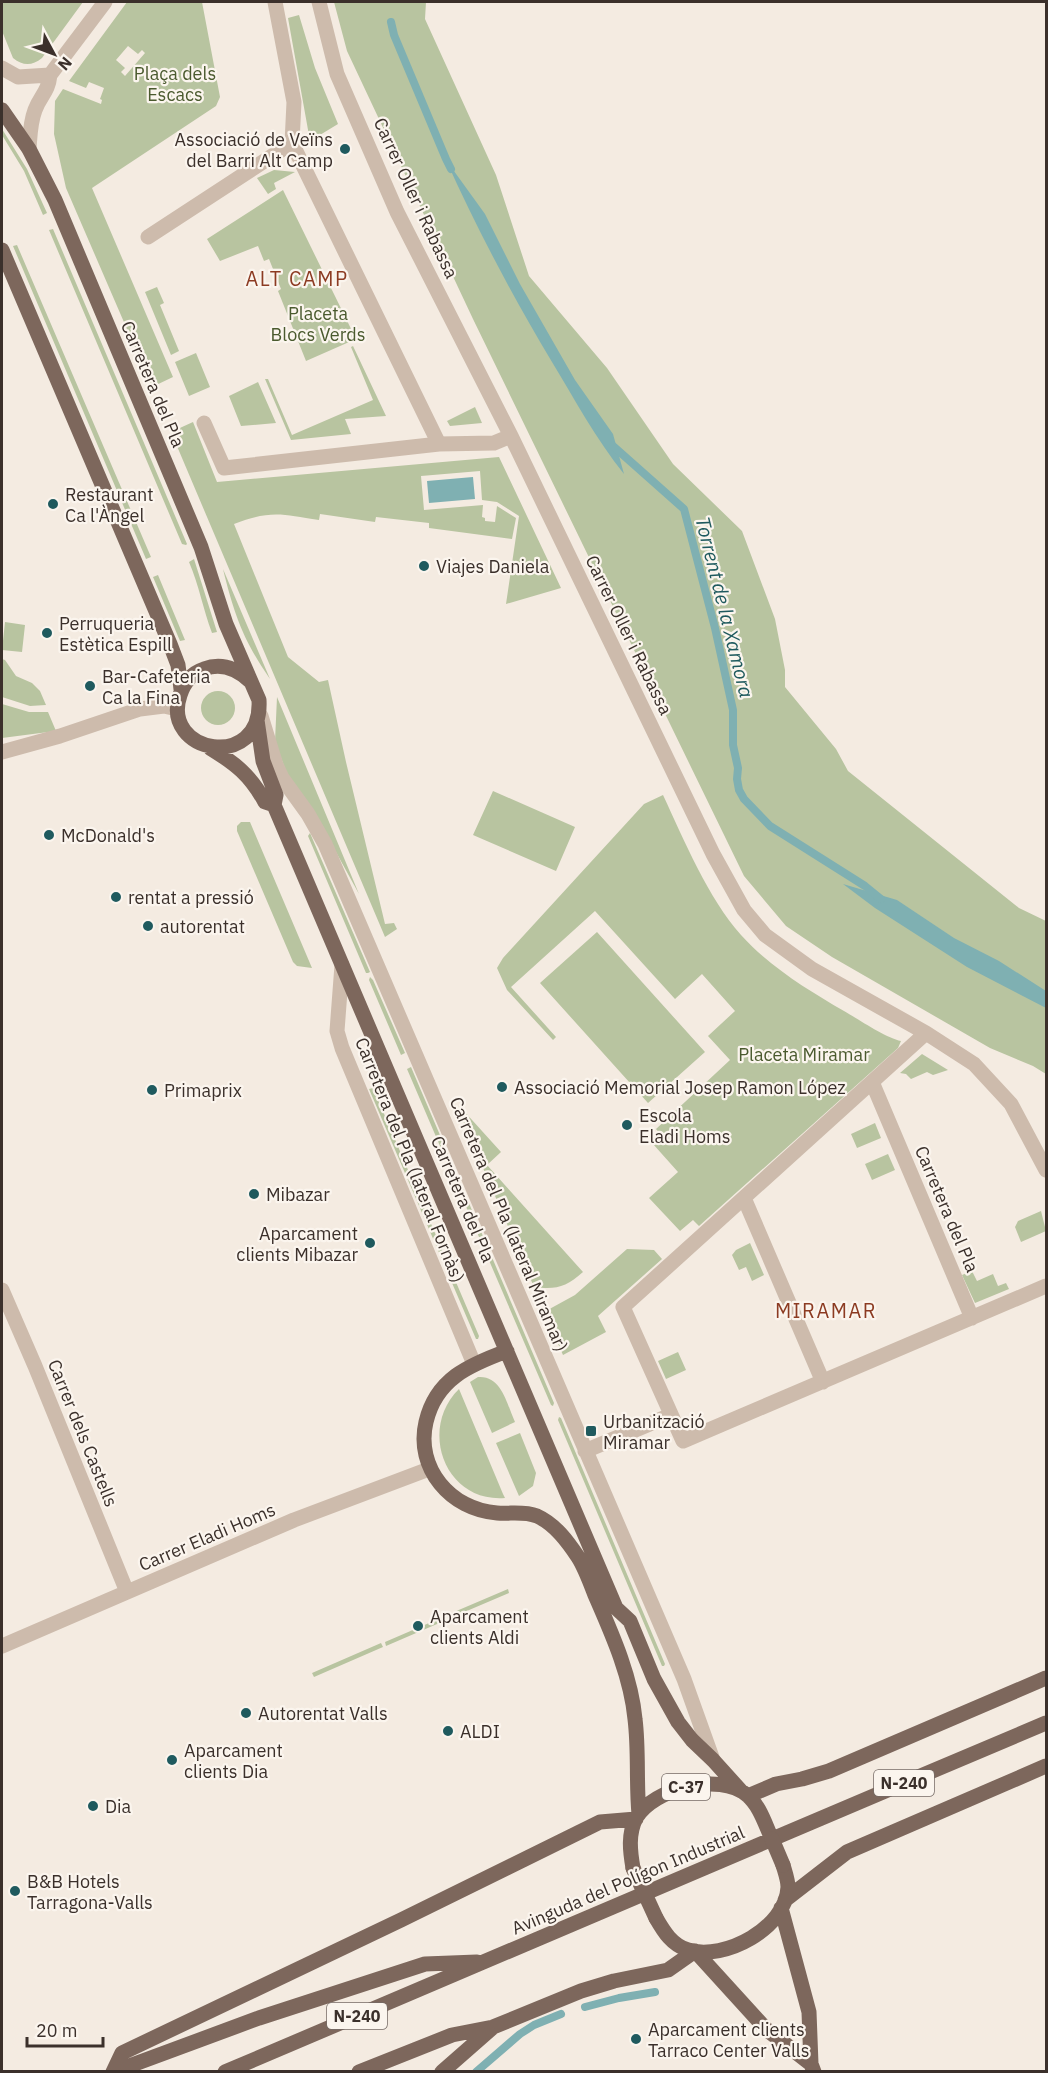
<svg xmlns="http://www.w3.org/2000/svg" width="1048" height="2073" font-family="'IBM Plex Sans',sans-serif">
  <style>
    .green { fill: #b8c4a0; fill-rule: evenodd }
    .water { fill: #7fb0b2 }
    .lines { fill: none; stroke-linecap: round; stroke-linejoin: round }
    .stream { stroke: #7fb0b2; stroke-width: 8 }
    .minor { stroke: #cdbbac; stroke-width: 15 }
    .major { stroke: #7d675c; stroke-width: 15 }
    .major-bridge { stroke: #7d675c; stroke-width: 15 }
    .poi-dot { fill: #1f5a5e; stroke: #fbf5ee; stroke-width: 2 }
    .labels { text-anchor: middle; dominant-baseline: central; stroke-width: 4.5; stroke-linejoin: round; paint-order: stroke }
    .shield { fill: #fbf5ee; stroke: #756b66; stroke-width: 1.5 }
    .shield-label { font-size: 16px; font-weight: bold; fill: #3b302b }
    .park-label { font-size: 18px; fill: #4a5a2e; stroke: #fbf5ee }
    .poi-label { font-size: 18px; fill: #3b302b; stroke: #fbf5ee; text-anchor: start }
    .street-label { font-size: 18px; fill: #3b302b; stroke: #fbf5ee }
    .neighbourhood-label { font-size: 20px; letter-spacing: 1.5px; fill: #8c3b22; stroke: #fbf5ee }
    .water-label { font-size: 20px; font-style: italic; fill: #1f5a5e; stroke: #fbf5ee }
  </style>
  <rect width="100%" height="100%" fill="#f4ebe1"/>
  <!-- green -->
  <path class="green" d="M 2,2 L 83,2 L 42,58 C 32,66 23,66 13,58 L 2,31 Z
    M 127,2 L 202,2 L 220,97 L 216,106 L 92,188 L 173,377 L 152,387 L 66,188 L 54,134 L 55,101 L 63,89 L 101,104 L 102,100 L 100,99 L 104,88 L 89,82 L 86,88 L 69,81 ZM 128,46 L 138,54 L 142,50 L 145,53 L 125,76 L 121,72 L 125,68 L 116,60 Z
    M 334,2 L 426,2 L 425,19 L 496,175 L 529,276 L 607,368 L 673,464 L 742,531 L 775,619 L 785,670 L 785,687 L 836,749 L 848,771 L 1019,908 L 1046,921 L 1046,1074 L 1033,1066 L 990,1048 L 832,957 L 786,926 L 744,876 L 473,319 L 347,51 Z
    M 299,15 L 315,68 L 338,124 L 310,141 L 288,18 Z
    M 2,129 L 27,169 L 47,213 L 43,215 L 24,171 L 2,135 Z
    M 274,170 L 295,172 L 274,183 L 276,189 L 268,194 L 257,178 Z
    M 283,190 L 356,339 L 306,361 L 278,291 L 281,289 L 269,259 L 264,261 L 258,246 L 220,261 L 207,239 Z
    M 53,229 L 187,544 L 186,545 L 182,544 L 49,230 Z
    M 17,245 L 151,557 L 146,559 L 13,246 Z
    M 157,287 L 164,303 L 160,305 L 179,351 L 171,355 L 145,292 Z
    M 353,346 L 386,416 L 345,419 L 351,434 L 291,440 L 265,379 L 268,379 L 292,435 L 373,400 L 351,347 Z
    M 196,353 L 210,387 L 189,396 L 175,362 Z
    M 258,382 L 276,423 L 241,426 L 229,396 Z
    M 475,407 L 482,423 L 450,426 L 447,421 Z
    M 193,422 L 217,482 L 499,457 L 561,588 L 506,604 L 519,516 L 497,502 L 482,500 L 480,471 L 421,476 L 424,510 L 483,505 L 482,517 L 485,518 L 485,521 L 495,522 L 497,506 L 516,518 L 512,539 L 429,528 L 429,523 L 376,517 L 375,522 L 320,514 L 319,520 C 281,514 271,510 234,524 L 288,657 L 319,682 L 328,680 L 346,762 L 385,924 L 394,923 L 397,929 L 385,937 L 171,432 Z
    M 194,559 L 217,632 L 212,633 C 203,609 199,585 189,562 Z
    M 223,569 L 270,679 C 243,640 234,614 223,569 Z
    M 158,575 L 185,640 L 180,641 L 153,577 Z
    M 5,622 L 25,625 L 22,652 L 2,650 Z
    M 2,659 L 5,660 L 16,676 L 32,683 L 40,691 L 46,705 L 30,706 L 2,697 Z
    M201 708a17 17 0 1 1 34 0a17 17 0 1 1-34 0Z
    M 277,697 L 359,894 L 337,854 L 289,780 L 275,741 Z
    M 2,704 L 29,712 L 48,712 L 56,731 L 2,738 Z
    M 493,791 L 575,827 L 556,871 L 473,835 Z
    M 663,795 C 684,840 708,898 741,935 C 770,967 808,990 844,1011 C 858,1019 886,1038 901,1041 L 898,1048 L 699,1226 L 693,1220 L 680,1231 L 649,1198 L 678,1172 L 653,1144 L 662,1136 L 656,1129 L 730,1060 L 708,1036 L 735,1011 L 702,974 L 675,999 L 595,911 L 511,987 L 556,1037 L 553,1040 L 507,990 L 497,968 L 503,958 L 644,804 Z
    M 241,822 L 250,822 L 312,968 L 297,966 L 293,962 L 237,831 L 237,826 Z
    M 310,833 L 370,972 L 368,973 L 366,973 L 308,836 Z
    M 597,932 L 705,1052 L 648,1103 L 540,983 Z
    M 370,977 L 373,980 L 405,1053 L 401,1055 L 369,980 Z
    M 922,1054 L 948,1070 L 933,1075 L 927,1072 L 911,1079 L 906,1074 L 900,1073 Z
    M 411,1067 L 554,1403 L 553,1406 L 551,1405 L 407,1069 Z
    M 373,1088 L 479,1336 L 478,1339 L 476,1339 L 369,1089 Z
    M 463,1110 L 501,1152 L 487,1165 L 583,1272 C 566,1287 556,1290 534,1287 L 460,1114 Z
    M 875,1123 L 881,1138 L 857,1148 L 851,1134 Z
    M 888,1154 L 895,1170 L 872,1180 L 865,1164 Z
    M 1041,1211 L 1046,1231 L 1021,1242 L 1015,1227 L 1018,1221 Z
    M 750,1243 L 764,1275 L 752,1281 L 746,1267 L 739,1270 L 732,1255 L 736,1250 Z
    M 627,1249 L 654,1250 L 662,1259 L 598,1316 L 606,1332 L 563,1355 L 544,1312 L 575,1295 Z
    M 972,1271 L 977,1281 L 993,1274 L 998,1286 L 1006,1283 L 1009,1289 L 975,1303 L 962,1275 Z
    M 678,1352 L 686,1370 L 666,1379 L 658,1361 Z
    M 478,1377 C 502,1375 507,1405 515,1422 L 492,1433 L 470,1382 Z
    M 459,1389 L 503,1494 L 505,1498 C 445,1503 418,1429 459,1389 Z
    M 559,1417 L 561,1418 L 665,1664 L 664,1666 L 662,1666 L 558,1420 Z
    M 520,1433 L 536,1473 L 533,1486 L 519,1496 L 496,1443 Z
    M 508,1589 L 509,1593 L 448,1619 L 447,1615 Z
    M 443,1617 L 444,1621 L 386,1646 L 385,1642 Z
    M 381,1643 L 383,1647 L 314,1677 L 312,1673 Z"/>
  <!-- water -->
  <path class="water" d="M 446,160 L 485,214 L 520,284 L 575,380 L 613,434 L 624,474 C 596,439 575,400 552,362 C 513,297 477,229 446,160 Z
    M 473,477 L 475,499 L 429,503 L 427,481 Z
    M 843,884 L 897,900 L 954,938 L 999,961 L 1046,991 L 1046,1008 L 967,967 L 875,908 Z"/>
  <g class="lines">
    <!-- stream -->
    <path class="stream" d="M 391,22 L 394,35 L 446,159 L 451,169
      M 613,446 L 684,509 L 715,628 L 733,710 L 733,745 L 738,768 L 737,779 L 739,790 L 744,799 L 770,826 L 865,886 L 881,899
      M 585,2007 L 619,1998 L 655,1992
      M 476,2072 L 520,2034 L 534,2025 L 561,2014"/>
    <!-- minor -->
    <path class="minor" d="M 275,2 L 294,102 L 292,143 L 439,444
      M 319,2 L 337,74 L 397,212 L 511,436 L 713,854 L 744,910 L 765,935 L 812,969 L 926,1033 L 974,1064 L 1011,1104 L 1046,1170
      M 2,68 L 18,77 L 50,75
      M 29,149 C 30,136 30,123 35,110 C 41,94 48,93 50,75 L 105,2
      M 148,237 L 292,143
      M 204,423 L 224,468 L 439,444 L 494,443 L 511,436
      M 261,716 L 276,765 L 282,778 L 308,814 L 325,844 L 684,1679 L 713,1760
      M 2,752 L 60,736 L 140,709 L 164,706 L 177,709
      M 342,965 L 337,1031 L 342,1048 L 474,1364
      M 926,1033 L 623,1307 L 683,1441 L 1046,1286
      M 872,1082 L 972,1318
      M 744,1198 L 823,1382
      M 2,1290 L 35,1366 L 127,1592
      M 585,1451 L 671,1415
      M 2,1646 L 294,1520 L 429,1469"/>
    <!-- major -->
    <path class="major" d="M 2,110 L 29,149 L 55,200 L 201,547 L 226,624 L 259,700 C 263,772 160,754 180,695 C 184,683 192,673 204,669 C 222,662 237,669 250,681
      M 2,250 L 170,644 L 178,665 L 181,689
      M 257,720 L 263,761 L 276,795 L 274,805
      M 210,748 C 236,764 250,775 265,802 L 274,805
      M 274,805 L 616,1608 L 630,1621 L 654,1679 L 678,1722 L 692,1740 L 713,1760 L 741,1791
      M 507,1351 C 469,1365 436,1379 426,1422 C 415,1468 451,1510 497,1513 C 511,1514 524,1511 537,1516 C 555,1524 568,1542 578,1557 C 585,1568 590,1582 595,1595 C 612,1634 631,1676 635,1719 C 639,1751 636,1783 639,1814
      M 748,1796 L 776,1784 L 802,1779 L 829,1771 L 1046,1678
      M 633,1868 C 630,1851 628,1834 636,1818 C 654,1788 719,1772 747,1795 C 760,1806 765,1824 772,1839
      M 785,1900 L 847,1852 L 1046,1766
      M 781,1908 L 809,2012 L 811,2064 L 814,2072
      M 656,1918 C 664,1932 672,1945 688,1950 C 725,1961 786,1928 788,1887 C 788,1880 785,1872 783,1865
      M 695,1951 L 766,2029 L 811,2064
      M 113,2072 L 122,2053 L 401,1920 L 600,1822 L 636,1819
      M 113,2072 L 259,2018 L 425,1964 L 477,1962
      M 225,2072 C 500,1957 772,1838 1046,1723
      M 359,2072 L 452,2035 L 493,2027 L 581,1991 L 614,1981 L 668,1970 L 695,1951
      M 442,2072 L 492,2028"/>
    <!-- major-bridge -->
    <path class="major-bridge" d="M 772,1839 L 783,1865
      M 633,1868 L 656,1918"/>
  </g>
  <!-- markers -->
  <g class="poi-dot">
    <circle cx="345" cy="149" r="6"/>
    <circle cx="53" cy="504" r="6"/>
    <circle cx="424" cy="566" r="6"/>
    <circle cx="47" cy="633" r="6"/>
    <circle cx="90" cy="686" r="6"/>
    <circle cx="49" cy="835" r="6"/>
    <circle cx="116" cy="897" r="6"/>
    <circle cx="148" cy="926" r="6"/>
    <circle cx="502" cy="1087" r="6"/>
    <circle cx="152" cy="1090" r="6"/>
    <circle cx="627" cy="1125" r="6"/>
    <circle cx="254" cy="1194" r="6"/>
    <circle cx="370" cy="1243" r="6"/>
    <rect x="585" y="1425" width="12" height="12" rx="3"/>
    <circle cx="418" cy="1626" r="6"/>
    <circle cx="246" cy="1713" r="6"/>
    <circle cx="448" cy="1731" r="6"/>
    <circle cx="172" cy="1760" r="6"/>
    <circle cx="93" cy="1806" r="6"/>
    <circle cx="15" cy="1891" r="6"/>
    <circle cx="636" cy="2039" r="6"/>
  </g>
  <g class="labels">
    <!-- shield labels -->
    <g class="shield">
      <rect x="874" y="1770" width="60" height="26" rx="4.5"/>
      <rect x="662" y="1774" width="48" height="26" rx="4.5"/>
      <rect x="327" y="2003" width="60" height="26" rx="4.5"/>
    </g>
    <g class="shield-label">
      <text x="904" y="1783">N-240</text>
      <text x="686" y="1787">C-37</text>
      <text x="357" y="2016">N-240</text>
    </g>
    <!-- park labels -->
    <g class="park-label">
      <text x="175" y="73">Plaça dels<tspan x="175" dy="21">Escacs</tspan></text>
      <text x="318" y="313">Placeta<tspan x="318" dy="21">Blocs Verds</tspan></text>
      <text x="804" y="1054">Placeta Miramar</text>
    </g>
    <!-- poi labels -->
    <g class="poi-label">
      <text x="333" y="139" text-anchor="end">Associació de Veïns<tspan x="333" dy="21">del Barri Alt Camp</tspan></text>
      <text x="65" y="494">Restaurant<tspan x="65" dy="21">Ca l'Àngel</tspan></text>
      <text x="436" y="566">Viajes Daniela</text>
      <text x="59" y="623">Perruqueria<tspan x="59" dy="21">Estètica Espill</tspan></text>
      <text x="102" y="676">Bar-Cafeteria<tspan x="102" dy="21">Ca la Fina</tspan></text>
      <text x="61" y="835">McDonald's</text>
      <text x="128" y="897">rentat a pressió</text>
      <text x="160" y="926">autorentat</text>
      <text x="514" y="1087">Associació Memorial Josep Ramon López</text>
      <text x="164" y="1090">Primaprix</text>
      <text x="639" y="1115">Escola<tspan x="639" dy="21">Eladi Homs</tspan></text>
      <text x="266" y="1194">Mibazar</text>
      <text x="358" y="1233" text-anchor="end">Aparcament<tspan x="358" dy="21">clients Mibazar</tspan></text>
      <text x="603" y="1421">Urbanització<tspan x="603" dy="21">Miramar</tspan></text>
      <text x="430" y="1616">Aparcament<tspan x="430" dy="21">clients Aldi</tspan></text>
      <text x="258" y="1713">Autorentat Valls</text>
      <text x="460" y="1731">ALDI</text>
      <text x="184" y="1750">Aparcament<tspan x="184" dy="21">clients Dia</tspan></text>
      <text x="105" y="1806">Dia</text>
      <text x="27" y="1881">B&amp;B Hotels<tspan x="27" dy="21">Tarragona-Valls</tspan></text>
      <text x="648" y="2029">Aparcament clients<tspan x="648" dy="21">Tarraco Center Valls</tspan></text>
    </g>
    <!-- street labels -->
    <g class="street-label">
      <text transform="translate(416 198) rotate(65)">Carrer Oller i Rabassa</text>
      <text transform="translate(153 384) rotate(67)">Carretera del Pla</text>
      <text transform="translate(629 635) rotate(64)">Carrer Oller i Rabassa</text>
      <text transform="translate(410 1160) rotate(68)">Carretera del Pla (lateral Fornàs)</text>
      <text transform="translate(463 1199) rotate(67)">Carretera del Pla</text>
      <text transform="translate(947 1209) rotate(67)">Carretera del Pla</text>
      <text transform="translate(509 1224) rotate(67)">Carretera del Pla (lateral Miramar)</text>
      <text transform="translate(83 1433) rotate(68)">Carrer dels Castells</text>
      <text transform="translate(207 1537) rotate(-23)">Carrer Eladi Homs</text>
      <text transform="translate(628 1880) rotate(-23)">Avinguda del Polígon Industrial</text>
    </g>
    <!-- neighbourhood labels -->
    <g class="neighbourhood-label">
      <text x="297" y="278">ALT CAMP</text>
      <text x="826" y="1310">MIRAMAR</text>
    </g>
    <!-- water labels -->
    <g class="water-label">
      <text transform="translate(725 607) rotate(76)">Torrent de la Xamora</text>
    </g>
  </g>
  <!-- border -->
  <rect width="1048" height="2073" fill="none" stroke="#3b302b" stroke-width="6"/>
  <!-- north arrow -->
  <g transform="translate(54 54) rotate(131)" stroke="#fbf5ee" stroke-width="4.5" paint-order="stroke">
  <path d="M0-4.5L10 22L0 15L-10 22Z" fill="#3b302b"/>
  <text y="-9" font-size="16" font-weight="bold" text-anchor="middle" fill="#3b302b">N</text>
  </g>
  <!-- scale -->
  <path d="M27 2037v9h76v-9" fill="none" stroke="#3b302b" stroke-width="3"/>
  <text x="36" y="2037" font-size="18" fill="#3b302b" stroke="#fbf5ee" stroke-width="4.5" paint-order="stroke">20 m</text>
</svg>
